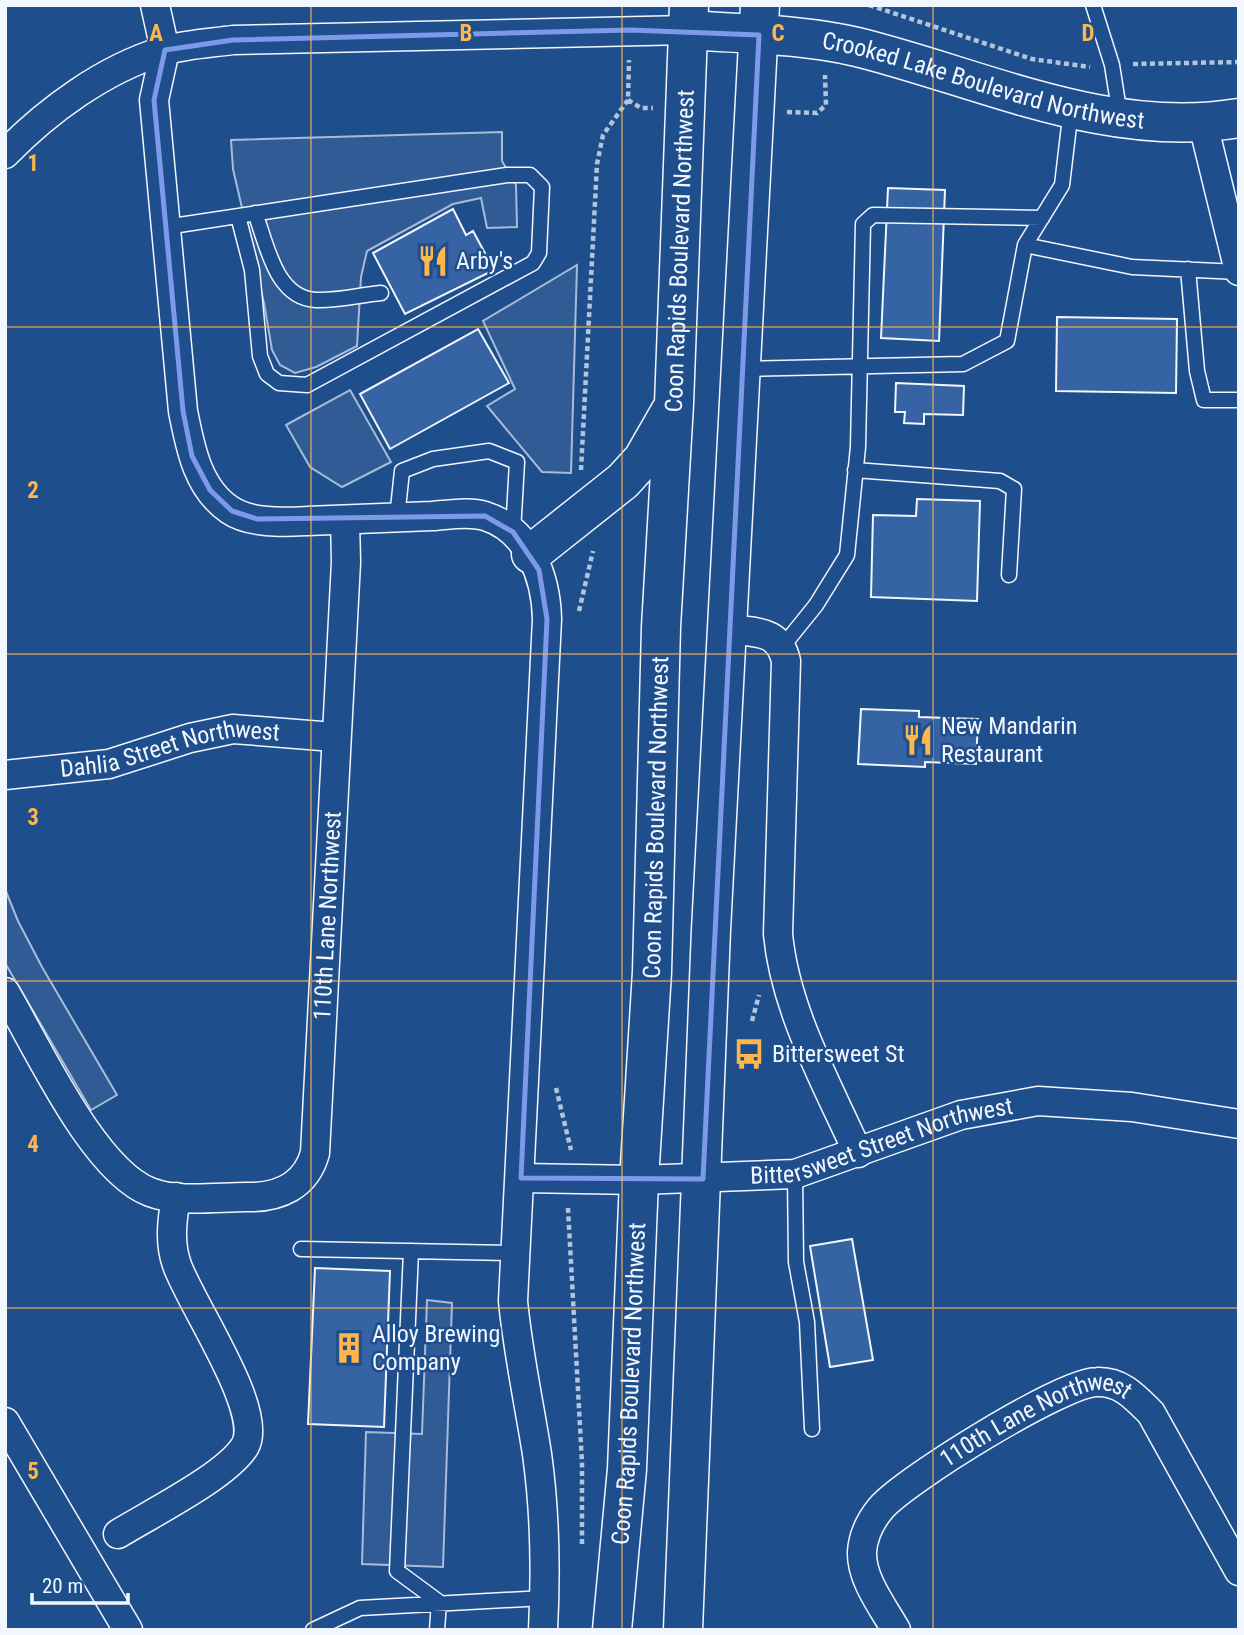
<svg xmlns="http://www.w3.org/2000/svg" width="1244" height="1635" font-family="'Roboto Condensed',sans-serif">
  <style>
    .built { fill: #305b95; stroke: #a8bbd7; stroke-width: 2 }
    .building { fill: #3563a3; stroke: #f2f6ff; stroke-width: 2 }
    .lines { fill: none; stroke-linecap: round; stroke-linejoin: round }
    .lane-casing { stroke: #f2f6ff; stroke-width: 17 }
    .street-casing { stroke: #f2f6ff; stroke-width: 31 }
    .secondary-casing { stroke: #f2f6ff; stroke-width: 41 }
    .path { stroke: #b3c4dc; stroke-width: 4.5; stroke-dasharray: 5 3.5; stroke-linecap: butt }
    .lane { stroke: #1f4e8c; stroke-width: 14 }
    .street { stroke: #1f4e8c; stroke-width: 28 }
    .secondary { stroke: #1f4e8c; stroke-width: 38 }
    .marked { fill: none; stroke: #7d9aea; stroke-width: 5; stroke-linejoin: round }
    .grid { fill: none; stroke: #ffb74d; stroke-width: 2; stroke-opacity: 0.55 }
    .labels { text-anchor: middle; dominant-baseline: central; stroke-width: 5; stroke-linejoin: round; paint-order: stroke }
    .street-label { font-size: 24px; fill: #f2f6ff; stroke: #1f4e8c }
    .poi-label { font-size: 24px; fill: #f2f6ff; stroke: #1f4e8c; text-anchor: start }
    .grid-label { font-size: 23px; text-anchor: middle; font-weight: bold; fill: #ffb74d; stroke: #1f4e8c; stroke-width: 5; stroke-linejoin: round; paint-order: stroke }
  </style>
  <rect width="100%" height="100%" fill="#1f4e8c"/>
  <!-- built -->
  <path class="built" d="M 502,132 L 502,161 L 516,185 L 517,227 L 487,228 L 481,198 L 453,204 L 367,251 L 361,277 L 357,346 L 316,367 L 295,373 L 280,365 L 272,350 L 264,303 L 233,169 L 231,140 Z
    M 577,265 L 571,473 L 542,472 L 487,406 L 515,389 L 483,321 Z
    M 350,390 L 391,462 L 342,487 L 310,467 L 286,425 Z
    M 5,889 L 18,921 L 42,967 L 117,1095 L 91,1110 L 5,963 Z
    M 427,1300 L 452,1303 L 443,1567 L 362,1564 L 366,1432 L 422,1434 Z"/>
  <!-- building -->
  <path class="building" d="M 888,188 L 945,190 L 939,341 L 881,338 Z
    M 453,209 L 466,235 L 473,231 L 494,270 L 405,314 L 373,253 Z
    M 1057,317 L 1177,319 L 1176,393 L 1056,391 Z
    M 478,329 L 509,383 L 390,449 L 360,394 Z
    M 896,383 L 964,386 L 963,415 L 924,414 L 924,424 L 904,423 L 905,412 L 895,412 Z
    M 917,499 L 980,501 L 977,601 L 871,597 L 873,515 L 916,516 Z
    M 861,709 L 919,711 L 919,717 L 978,719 L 976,764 L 925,762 L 925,767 L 858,764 Z
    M 852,1239 L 873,1360 L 830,1367 L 810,1246 Z
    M 315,1268 L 390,1271 L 384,1427 L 308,1424 Z"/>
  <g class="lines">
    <defs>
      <path id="lane" d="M 1093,5 L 1112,65 L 1120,116
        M 255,213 C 267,244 275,298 316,300 C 337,301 360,295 381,293
        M 166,227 L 507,175 L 530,175 L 542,187 L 539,253 L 533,263 L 307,385 L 279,383 L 267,374 L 260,356 L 252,270 L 238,216
        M 1025,245 L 1132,267 L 1239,272
        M 1188,269 L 1197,371 L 1204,400 L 1239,400
        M 743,369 L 963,364 L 1007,341 L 1025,245 L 1062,185 L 1071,109
        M 855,470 L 1000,481 L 1014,489 L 1009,575
        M 397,518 L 402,471 L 433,459 L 489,451 L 517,462 L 513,532
        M 783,646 L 816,605 L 847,555 L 858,447 L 863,224 L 873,215 L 1042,218
        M 795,1174 L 796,1262 L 807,1322 L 812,1429
        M 301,1249 L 516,1253
        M 411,1251 L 397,1571 L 439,1602 L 437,1630
        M 313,1630 L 360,1608 L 544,1598"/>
      <g id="street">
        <path d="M 155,5 L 165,50 L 154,100 L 183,411 C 190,446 197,488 230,510 C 251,524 284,522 308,521 C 349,519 390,518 432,516 C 448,515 469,511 485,516 C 529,530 546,577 547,619 L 513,1301 C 518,1353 529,1403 537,1454 C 545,1511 546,1572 543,1630"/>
        <path d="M 1203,124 L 1239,271"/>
        <path d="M 5,154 C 48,110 104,69 163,51 C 186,44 210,43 233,40 L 688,30"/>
        <path d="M 728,629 C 756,633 779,629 786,661 L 778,934 C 785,1010 827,1084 858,1153"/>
        <path id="s1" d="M 5,775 L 109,764 L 190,738 L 233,729 L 334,737"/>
        <path id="s2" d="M 5,992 C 37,1046 93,1170 150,1192 C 178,1203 217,1197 246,1197 C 279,1198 306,1186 315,1153 L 346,562 L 345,520"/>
        <path id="s3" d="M 521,1178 L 639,1180 L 795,1174 L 961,1115 L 1038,1101 L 1132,1107 L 1239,1124"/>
        <path d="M 5,1422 L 128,1630"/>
        <path d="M 118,1534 C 150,1514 227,1476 245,1446 C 265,1411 191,1305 177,1265 C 169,1243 172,1220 176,1197"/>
        <path id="s4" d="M 896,1630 C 883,1607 861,1579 862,1552 C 863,1536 871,1520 881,1508 C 905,1480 1063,1382 1097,1382 C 1121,1381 1135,1397 1151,1413 L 1239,1571"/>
      </g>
      <g id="secondary">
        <path id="s5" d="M 688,30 C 744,34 802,34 857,47 C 982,78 1107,140 1239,118"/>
        <path d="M 531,554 L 623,481 L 643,459 L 670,412"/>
        <path id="s6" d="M 612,1630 L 627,1469 L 639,1180 L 652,972 L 661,627 L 674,404 L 689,5"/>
        <path d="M 683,1630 L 711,930 L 760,5"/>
      </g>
    </defs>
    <!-- lane casing -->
    <use href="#lane" class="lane-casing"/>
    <!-- street casing -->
    <use href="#street" class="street-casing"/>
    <!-- secondary casing -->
    <use href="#secondary" class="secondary-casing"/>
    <!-- path -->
    <path class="path" d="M 869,5 L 1032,59 L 1090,67
      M 1133,64 L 1239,62
      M 628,100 L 641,108 L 653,108
      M 787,112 L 817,113 L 826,105 L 825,75
      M 581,470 L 597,164 L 603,135 L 628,100 L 629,60
      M 579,611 L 593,551
      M 752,1021 L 759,995
      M 556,1088 L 571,1150
      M 568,1208 L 582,1463 L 582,1545"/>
    <!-- lane -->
    <use href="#lane" class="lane"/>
    <!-- street -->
    <use href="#street" class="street"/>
    <!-- secondary -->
    <use href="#secondary" class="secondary"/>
  </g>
  <!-- marked area -->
  <path class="marked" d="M 630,30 L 759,35 L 703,1179 L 521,1178 L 547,619 L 539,570 L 513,532 L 485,516 L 257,519 L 232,511 L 210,490 L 192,456 L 183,411 L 154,100 L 165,50 L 233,40 Z"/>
  <!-- grid -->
  <path class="grid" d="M 311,5 L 311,1630M 622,5 L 622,1630M 933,5 L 933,1630M 5,327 L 1239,327M 5,654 L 1239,654M 5,981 L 1239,981M 5,1308 L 1239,1308"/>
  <!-- icons -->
  <defs>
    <symbol id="restaurant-bare" viewBox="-9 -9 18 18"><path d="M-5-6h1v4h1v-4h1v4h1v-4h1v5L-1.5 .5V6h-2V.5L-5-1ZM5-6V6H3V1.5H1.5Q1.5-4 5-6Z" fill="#ffb74d" stroke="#1f4e8c" stroke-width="2.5" paint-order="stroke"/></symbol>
    <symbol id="bus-bare" viewBox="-9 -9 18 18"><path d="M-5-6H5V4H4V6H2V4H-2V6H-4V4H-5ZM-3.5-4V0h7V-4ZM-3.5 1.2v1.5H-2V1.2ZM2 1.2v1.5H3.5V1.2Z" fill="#ffb74d" stroke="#1f4e8c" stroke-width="2.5" paint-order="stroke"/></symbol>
    <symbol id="building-bare" viewBox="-9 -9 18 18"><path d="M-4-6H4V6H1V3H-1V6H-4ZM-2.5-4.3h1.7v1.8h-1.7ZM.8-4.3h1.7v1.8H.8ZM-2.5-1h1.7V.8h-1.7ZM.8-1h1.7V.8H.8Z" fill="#ffb74d" stroke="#1f4e8c" stroke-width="2.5" paint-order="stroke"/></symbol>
  </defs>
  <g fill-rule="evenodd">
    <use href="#restaurant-bare" x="411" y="239" width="44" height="44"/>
    <use href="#restaurant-bare" x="896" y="718" width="44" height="44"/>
    <use href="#bus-bare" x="727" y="1032" width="44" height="44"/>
    <use href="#building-bare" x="327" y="1326" width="44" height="44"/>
  </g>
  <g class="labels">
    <!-- street labels -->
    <g class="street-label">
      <text stroke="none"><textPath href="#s5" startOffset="301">Crooked Lake Boulevard Northwest</textPath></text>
      <text stroke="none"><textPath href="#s6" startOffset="1381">Coon Rapids Boulevard Northwest</textPath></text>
      <text stroke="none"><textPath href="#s1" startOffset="168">Dahlia Street Northwest</textPath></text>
      <text stroke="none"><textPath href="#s6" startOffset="814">Coon Rapids Boulevard Northwest</textPath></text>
      <text stroke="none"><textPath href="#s2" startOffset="674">110th Lane Northwest</textPath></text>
      <text stroke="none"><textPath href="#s3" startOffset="366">Bittersweet Street Northwest</textPath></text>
      <text stroke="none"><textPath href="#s6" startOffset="247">Coon Rapids Boulevard Northwest</textPath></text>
      <text stroke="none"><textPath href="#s4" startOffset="317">110th Lane Northwest</textPath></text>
    </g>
    <!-- poi labels -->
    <g class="poi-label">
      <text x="456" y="261">Arby's</text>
      <text x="941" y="726">New Mandarin<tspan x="941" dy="28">Restaurant</tspan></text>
      <text x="772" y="1054">Bittersweet St</text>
      <text x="372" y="1334">Alloy Brewing<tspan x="372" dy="28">Company</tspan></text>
    </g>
  </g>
  <g class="grid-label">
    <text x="156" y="41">A</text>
    <text x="466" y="41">B</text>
    <text x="778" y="41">C</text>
    <text x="1088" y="41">D</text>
    <text x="33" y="171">1</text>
    <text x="33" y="498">2</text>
    <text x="33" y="825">3</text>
    <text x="33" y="1152">4</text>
    <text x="33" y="1479">5</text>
  </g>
  <!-- border -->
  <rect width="1244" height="1635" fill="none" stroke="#f2f6ff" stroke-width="14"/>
  <!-- scale -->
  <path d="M32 1593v10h96v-10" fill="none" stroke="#f2f6ff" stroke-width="3.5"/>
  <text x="42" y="1593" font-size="21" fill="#f2f6ff" stroke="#1f4e8c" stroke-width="5" paint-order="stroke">20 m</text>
</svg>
